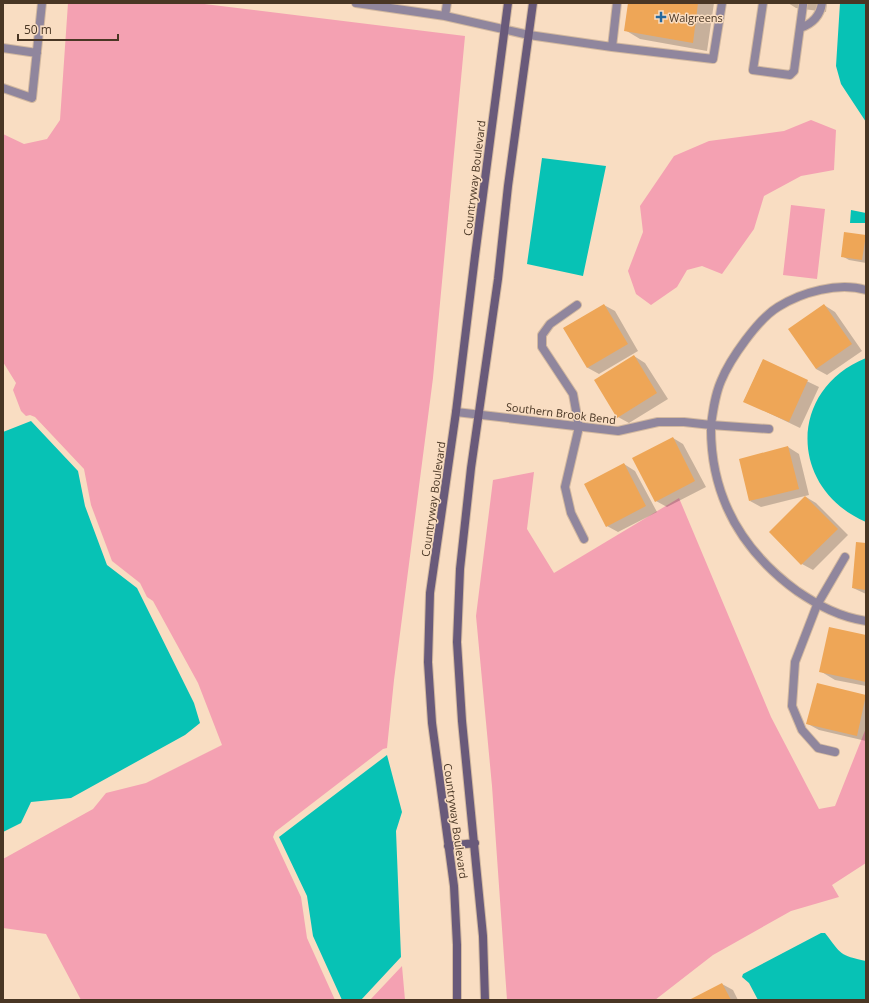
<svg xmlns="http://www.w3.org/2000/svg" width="869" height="1003" font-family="'Open Sans',sans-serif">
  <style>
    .green { fill: #f4a1b2 }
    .water { fill: #07c2b5 }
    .shadow { fill: #0003 }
    .building { fill: #eea657 }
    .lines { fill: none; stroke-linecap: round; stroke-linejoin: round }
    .lane-casing { stroke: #d2b89f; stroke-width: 10 }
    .street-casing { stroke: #d2b89f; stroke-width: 10 }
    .secondary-casing { stroke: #d2b89f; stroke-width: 10 }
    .lane { stroke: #90869d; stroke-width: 8 }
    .street { stroke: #90869d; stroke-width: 8 }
    .secondary { stroke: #695a7a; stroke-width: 8 }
    .poi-dot { fill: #24689d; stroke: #f9ddc2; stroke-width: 1.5 }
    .labels { text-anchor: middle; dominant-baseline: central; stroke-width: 3; stroke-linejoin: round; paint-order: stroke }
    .poi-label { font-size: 11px; fill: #493624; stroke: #f9ddc2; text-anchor: start }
    .street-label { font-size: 11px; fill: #493624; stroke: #f9ddc2 }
  </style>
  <rect width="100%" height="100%" fill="#f9ddc2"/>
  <!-- green -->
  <path class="green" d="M 68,3 L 196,3 L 465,36 L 433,378 L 394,680 L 387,748 L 383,749 L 275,832 L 273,837 L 301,897 L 307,938 L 335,1000 L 81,1000 L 46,934 L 3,928 L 3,859 L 93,809 L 106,793 L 146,783 L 222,745 L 198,683 L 153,601 L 147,597 L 140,583 L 112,561 L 91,505 L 84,469 L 35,417 L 30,415 L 26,416 L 21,411 L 13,390 L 16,383 L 3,362 L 3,134 L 24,144 L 47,139 L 60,120 Z
    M 811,120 L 836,130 L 834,170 L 801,176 L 764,196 L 754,229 L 722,274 L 702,266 L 687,270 L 677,287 L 651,305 L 636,294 L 628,271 L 643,232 L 640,206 L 674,156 L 709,141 L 784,131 Z
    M 791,205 L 825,209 L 817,279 L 783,275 Z
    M 534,472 L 527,529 L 554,573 L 679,498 L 771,717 L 819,809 L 835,806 L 866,728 L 866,863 L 832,885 L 839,897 L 791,911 L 713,955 L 655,1000 L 507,1000 L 492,786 L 476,616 L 493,480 Z
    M 402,966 L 405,1000 L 370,1000 Z"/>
  <!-- water -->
  <path class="water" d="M 840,3 L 866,3 L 866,122 L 841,84 L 836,66 Z
    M 542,158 L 606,166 L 583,276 L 527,264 Z
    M 851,210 L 866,213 L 866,223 L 850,223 Z
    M 866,358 L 866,522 C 789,489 787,390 866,358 Z
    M 31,421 L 78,471 L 85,506 L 107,565 L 137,588 L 194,703 L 200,723 L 185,735 L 71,798 L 31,802 L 21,823 L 3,832 L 3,432 Z
    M 387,755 L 402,812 L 396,831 L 401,957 L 361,1000 L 342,1000 L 313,936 L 307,896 L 279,837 Z
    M 821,933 L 825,933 C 842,955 839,955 866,961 L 865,1000 L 758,1000 L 749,983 L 742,977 L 743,974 Z"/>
  <!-- shadow -->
  <path class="shadow" d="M 629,3 L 714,3 L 707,51 L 640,39 L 625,30 Z
    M 788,3 L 827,3 L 826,12 L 796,8 Z
    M 845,233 L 866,236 L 866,263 L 849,260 L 842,256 Z
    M 604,305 L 615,311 L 638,351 L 599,374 L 588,368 L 564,328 Z
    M 824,305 L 835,312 L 862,351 L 827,375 L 816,369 Z
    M 634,356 L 645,363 L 668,399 L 629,423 L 618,417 Z
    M 763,360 L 819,387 L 800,428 L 744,401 Z
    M 673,438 L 683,444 L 706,487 L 667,507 L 656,501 Z
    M 788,447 L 799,454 L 809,495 L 761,507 L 750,501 Z
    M 624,464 L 635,471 L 657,512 L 618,532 L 607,526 Z
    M 806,497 L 816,503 L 848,535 L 813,570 L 802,564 Z
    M 866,544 L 866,594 L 853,588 Z
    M 866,636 L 866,686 L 835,680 L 820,671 Z
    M 817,685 L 866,696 L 866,741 L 819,730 L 808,724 Z
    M 722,984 L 733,990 L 738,1000 L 691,1000 Z"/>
  <!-- building -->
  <path class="building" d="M 628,3 L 698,3 L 693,43 L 624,31 Z
    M 844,232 L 866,235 L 862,260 L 841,257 Z
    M 604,304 L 628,344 L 587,368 L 563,328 Z
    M 824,304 L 852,344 L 816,369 L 788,329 Z
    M 634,355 L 657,393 L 617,418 L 594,380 Z
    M 763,359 L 808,380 L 789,422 L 743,402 Z
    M 673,437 L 695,481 L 655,502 L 632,458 Z
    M 788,446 L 799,489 L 749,501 L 739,459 Z
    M 624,463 L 646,506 L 606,527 L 584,484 Z
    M 805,496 L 838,529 L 801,565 L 769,532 Z
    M 856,542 L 866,543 L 866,590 L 852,588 Z
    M 829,627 L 866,635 L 866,682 L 819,672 Z
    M 817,683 L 866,695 L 857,736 L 806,724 Z
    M 722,983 L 731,1000 L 689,1000 Z"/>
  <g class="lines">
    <defs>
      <path id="lane" d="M 356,3 L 445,16 L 529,35 L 612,47 L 617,3
        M 763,3 L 753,70 L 790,75 L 794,71 L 803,5
        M 445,16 L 447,3
        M 800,28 C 812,24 820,17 822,3
        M 612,47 L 713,59 L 722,3
        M 3,48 L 37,53
        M 3,88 L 32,98 L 42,3
        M 577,305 L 550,324 L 542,335 L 542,347 L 573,394 L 579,427 L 565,487 L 571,513 L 584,539
        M 711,425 L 769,429
        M 835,752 L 818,748 L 802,730 L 792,706 L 795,662 L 817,605 L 845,557"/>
      <path id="street" d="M 456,412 L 618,431 L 658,422 L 684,422 L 711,425 C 713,410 715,395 721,381 C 730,359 758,319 778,307 C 802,292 838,282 866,290
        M 711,425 C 710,495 741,550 797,591 C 819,606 840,617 866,621"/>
      <path id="secondary" d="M 448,846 L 475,843
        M 457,1000 L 457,945 L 454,886 L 432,723 L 428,662 L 430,593 L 456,412 L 475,256 L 508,3
        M 485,1000 L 483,936 L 462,721 L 457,642 L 460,569 L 471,468 L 498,279 L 508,186 L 533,3"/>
    </defs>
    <!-- lane casing -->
    <use href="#lane" class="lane-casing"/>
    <!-- street casing -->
    <use href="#street" class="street-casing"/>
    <!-- secondary casing -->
    <use href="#secondary" class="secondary-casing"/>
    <!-- lane -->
    <use href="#lane" class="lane"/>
    <!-- street -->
    <use href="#street" class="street"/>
    <!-- secondary -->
    <use href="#secondary" class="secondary"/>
  </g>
  <!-- markers -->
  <path class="poi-dot" d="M659 11h4v4h4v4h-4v4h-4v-4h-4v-4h4z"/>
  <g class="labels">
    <!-- poi labels -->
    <g class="poi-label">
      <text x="669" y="17">Walgreens</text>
    </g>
    <!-- street labels -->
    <g class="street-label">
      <text transform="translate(474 178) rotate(-83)">Countryway Boulevard</text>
      <text transform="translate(561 413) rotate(7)">Southern Brook Bend</text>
      <text transform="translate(433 499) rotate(-82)">Countryway Boulevard</text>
      <text transform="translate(456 821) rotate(82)">Countryway Boulevard</text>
    </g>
  </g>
  <!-- border -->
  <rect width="869" height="1003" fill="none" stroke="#493624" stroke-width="8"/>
  <!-- scale -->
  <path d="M18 34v6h100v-6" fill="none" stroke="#493624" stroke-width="2"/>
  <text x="24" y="34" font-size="12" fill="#493624" stroke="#f9ddc2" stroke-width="3" paint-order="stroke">50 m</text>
</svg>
